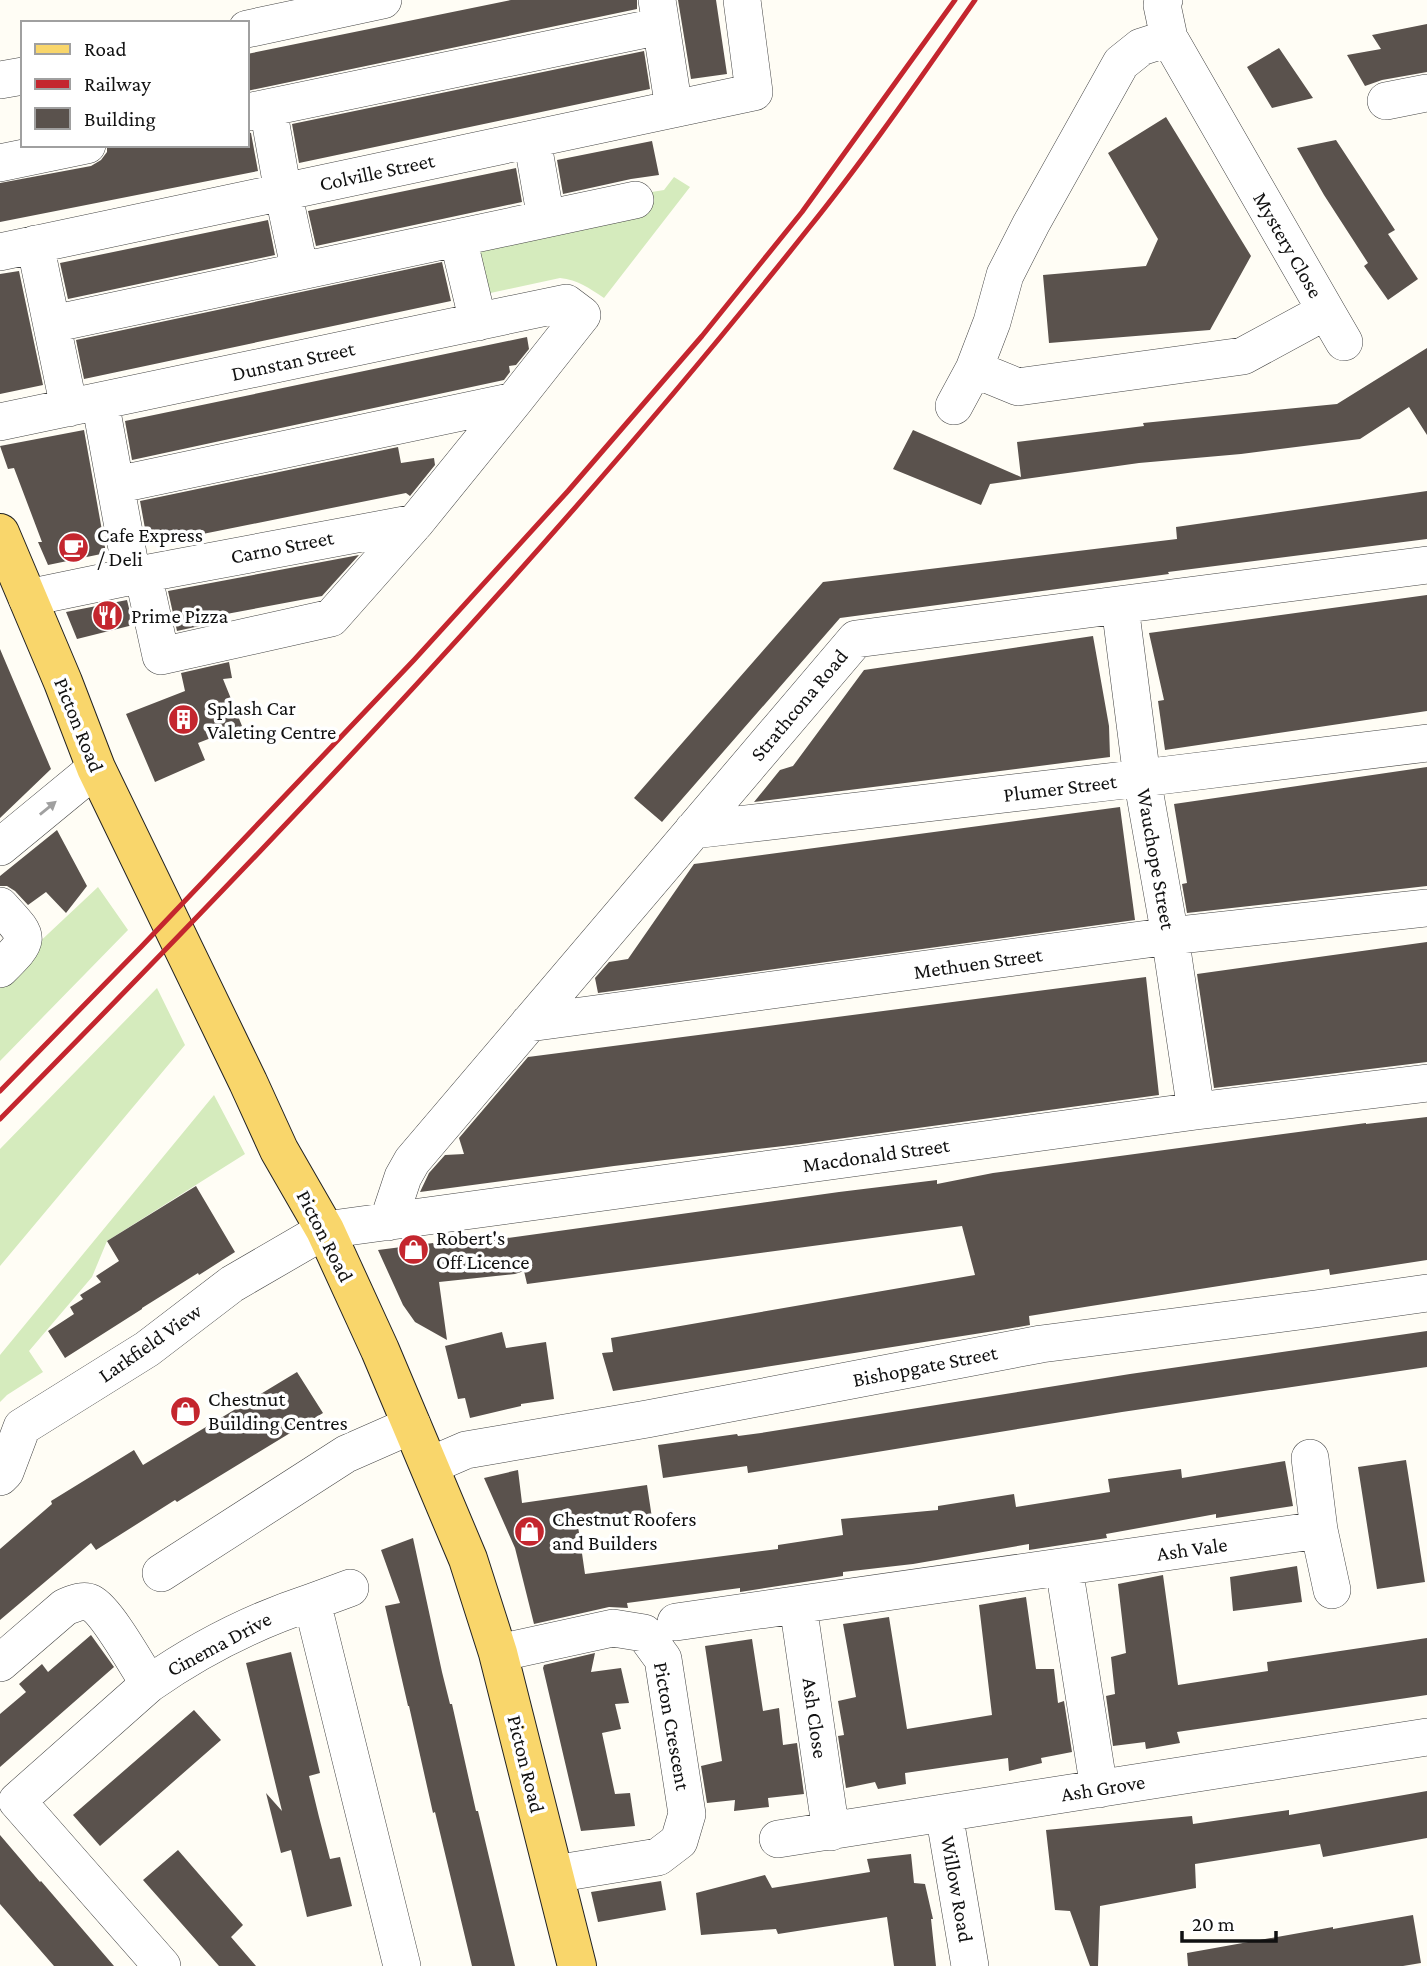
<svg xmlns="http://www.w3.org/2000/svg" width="1427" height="1966" font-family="'Crimson Pro',serif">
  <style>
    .grass { fill: #d5ebbd }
    .building { fill: #5a524d }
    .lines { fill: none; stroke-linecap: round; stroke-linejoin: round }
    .minor-casing { stroke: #444; stroke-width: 38 }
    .major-casing { stroke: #222; stroke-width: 40 }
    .minor { stroke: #fff; stroke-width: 37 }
    .major { stroke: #f9d66b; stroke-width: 38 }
    .rail { stroke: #c4262e; stroke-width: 5 }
    .oneway { fill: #a0a0a0 }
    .labels { text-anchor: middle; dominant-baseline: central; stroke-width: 7; stroke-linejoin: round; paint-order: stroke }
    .street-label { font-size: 21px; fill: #111; stroke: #fff }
    .poi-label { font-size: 21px; fill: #111; stroke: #fff; text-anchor: start }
  </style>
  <rect width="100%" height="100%" fill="#fffdf5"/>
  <!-- grass -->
  <path class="grass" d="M 674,177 L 690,187 L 604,298 C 589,288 578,280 560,278 L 472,297 L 458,238 L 633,195 L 664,190 Z
    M 98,887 L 128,930 L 0,1061 L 0,979 Z
    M 157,988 L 185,1045 L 0,1266 L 0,1149 Z
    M 214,1095 L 245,1154 L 107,1241 L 92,1277 L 29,1351 L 43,1372 L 7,1395 L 0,1402 L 0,1355 Z"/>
  <!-- building -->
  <path class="building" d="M 511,0 L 637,0 L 637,9 L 247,91 L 247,54 Z
    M 678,0 L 716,0 L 727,74 L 691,79 Z
    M 1427,24 L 1427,72 L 1382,80 L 1365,86 L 1347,55 L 1381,49 L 1372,35 Z
    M 1279,48 L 1313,98 L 1272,108 L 1247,67 Z
    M 644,51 L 650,89 L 299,163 L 292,124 Z
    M 1166,117 L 1251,256 L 1210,330 L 1049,343 L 1043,275 L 1146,266 L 1158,239 L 1108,153 Z
    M 247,132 L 251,133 L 258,171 L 0,222 L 0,183 L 91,166 L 101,160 L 107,152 L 107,146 L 247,145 Z
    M 1336,140 L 1395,230 L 1388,234 L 1418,279 L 1388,300 L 1364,266 L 1368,263 L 1324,195 L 1297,148 Z
    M 652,141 L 659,175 L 631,179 L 563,194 L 557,160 Z
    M 516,168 L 522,202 L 316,246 L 308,211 Z
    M 268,220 L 275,255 L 68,299 L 60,263 Z
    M 442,262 L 451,301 L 84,379 L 76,340 Z
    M 19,271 L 43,385 L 0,394 L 0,274 Z
    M 527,337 L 529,349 L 516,365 L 509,366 L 510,372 L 504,380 L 132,460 L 125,421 Z
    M 1427,348 L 1427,435 L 1409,407 L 1360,439 L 1241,454 L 1139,463 L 990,484 L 981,505 L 893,469 L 913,430 L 1021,477 L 1017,442 L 1144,426 L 1143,423 L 1337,404 Z
    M 84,430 L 106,553 L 48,565 L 38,542 L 42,542 L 14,468 L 8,469 L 0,446 Z
    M 398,447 L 401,463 L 434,458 L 435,465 L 410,496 L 406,493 L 148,545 L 140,501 Z
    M 1427,491 L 1427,539 L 1168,572 L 1169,574 L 840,618 L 662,822 L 634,798 L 823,582 L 1177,539 L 1176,527 Z
    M 359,555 L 322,596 L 221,615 L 222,621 L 177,631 L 168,591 Z
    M 1427,595 L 1427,711 L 1165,750 L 1158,701 L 1164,700 L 1149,633 Z
    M 127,600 L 133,625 L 77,639 L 66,612 Z
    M 1093,636 L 1109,726 L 1110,757 L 754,802 L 780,770 L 793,766 L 864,670 Z
    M 0,649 L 51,769 L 0,818 Z
    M 229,662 L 232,678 L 223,679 L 242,726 L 198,743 L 205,760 L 155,782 L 126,714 L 185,691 L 181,673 Z
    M 1427,767 L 1427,886 L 1187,913 L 1182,884 L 1187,883 L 1174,804 Z
    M 1120,807 L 1135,920 L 598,993 L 595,978 L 609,962 L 628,959 L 694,864 Z
    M 57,830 L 87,886 L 66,913 L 46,892 L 28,905 L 15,891 L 7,886 L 0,886 L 0,876 Z
    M 1427,942 L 1427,1062 L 1214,1088 L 1197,974 Z
    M 1146,977 L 1159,1095 L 801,1144 L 614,1166 L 420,1192 L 429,1173 L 445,1155 L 464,1154 L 459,1138 L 528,1057 Z
    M 1427,1117 L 1427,1260 L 1330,1275 L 1329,1269 L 1091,1306 L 1029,1316 L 1030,1325 L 1007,1329 L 613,1391 L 602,1353 L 613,1352 L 611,1338 L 975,1275 L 962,1226 L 527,1284 L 524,1271 L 515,1274 L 439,1282 L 447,1340 L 415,1322 L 403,1305 L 378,1250 L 433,1243 L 436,1247 L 500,1239 L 839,1192 L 937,1180 L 937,1184 L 993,1173 L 1366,1123 L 1366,1124 Z
    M 196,1186 L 235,1252 L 199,1275 L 198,1273 L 142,1308 L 142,1309 L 65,1358 L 48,1331 L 74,1314 L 70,1307 L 83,1299 L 80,1295 L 101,1282 L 96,1276 L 119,1261 L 107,1241 Z
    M 1427,1331 L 1427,1367 L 1122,1412 L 748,1473 L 747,1466 L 663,1478 L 658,1445 L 737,1434 L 738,1436 L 761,1433 L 1130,1374 Z
    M 502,1332 L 506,1348 L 546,1342 L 554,1399 L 521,1404 L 521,1406 L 470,1418 L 465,1398 L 458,1399 L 445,1346 Z
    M 297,1372 L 323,1413 L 177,1502 L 175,1500 L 96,1550 L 91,1543 L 0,1620 L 0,1549 L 52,1504 L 51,1501 L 134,1450 L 143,1465 Z
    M 1406,1460 L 1425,1582 L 1377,1589 L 1358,1467 Z
    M 1285,1461 L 1293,1506 L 1216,1518 L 1216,1514 L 1106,1534 L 1107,1538 L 1029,1550 L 1029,1544 L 913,1564 L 843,1572 L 843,1576 L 740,1592 L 740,1588 L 627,1603 L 628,1608 L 609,1607 L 534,1624 L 515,1548 L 484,1478 L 518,1470 L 522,1503 L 647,1485 L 652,1518 L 578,1526 L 585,1574 L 778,1549 L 778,1545 L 843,1535 L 841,1519 L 938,1510 L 938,1506 L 1014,1494 L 1016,1507 L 1110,1492 L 1108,1479 L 1181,1469 L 1182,1478 Z
    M 413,1538 L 442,1672 L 450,1704 L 452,1704 L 476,1811 L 478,1811 L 515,1966 L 472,1966 L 435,1812 L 433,1813 L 409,1706 L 408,1706 L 385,1606 L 400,1603 L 381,1550 Z
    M 1297,1566 L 1302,1602 L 1233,1611 L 1230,1577 Z
    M 1163,1575 L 1178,1685 L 1268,1671 L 1267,1662 L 1427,1638 L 1427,1695 L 1177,1732 L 1180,1743 L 1146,1749 L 1145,1742 L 1113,1746 L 1106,1696 L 1115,1694 L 1111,1657 L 1126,1653 L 1118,1584 Z
    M 1026,1597 L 1036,1669 L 1054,1669 L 1058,1703 L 1064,1701 L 1072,1752 L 1041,1758 L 1042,1763 L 1009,1771 L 1008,1758 L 905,1773 L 906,1784 L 878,1789 L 875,1782 L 846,1788 L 838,1736 L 844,1735 L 838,1701 L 856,1697 L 843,1624 L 889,1617 L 907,1729 L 992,1715 L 979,1605 Z
    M 91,1635 L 114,1667 L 0,1767 L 0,1714 L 26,1692 L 19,1684 L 42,1664 L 48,1672 Z
    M 752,1639 L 763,1711 L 779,1708 L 783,1745 L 797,1743 L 804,1794 L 768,1798 L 769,1807 L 734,1811 L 735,1800 L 707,1803 L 701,1766 L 722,1761 L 705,1646 Z
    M 291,1652 L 320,1773 L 309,1776 L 319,1817 L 330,1859 L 340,1857 L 352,1906 L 307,1917 L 291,1850 L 281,1853 L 266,1793 L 282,1811 L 246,1663 Z
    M 595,1653 L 591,1672 L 621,1668 L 629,1703 L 615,1704 L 621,1729 L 602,1733 L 615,1794 L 630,1793 L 635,1826 L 581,1831 L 543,1668 L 544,1665 Z
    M 194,1710 L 221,1740 L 100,1846 L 73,1815 Z
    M 1427,1791 L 1427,1838 L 1323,1857 L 1320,1844 L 1195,1864 L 1196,1888 L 1100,1906 L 1098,1966 L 1090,1966 L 1070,1911 L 1055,1910 L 1046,1830 L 1192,1816 L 1193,1824 L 1289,1810 L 1289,1815 Z
    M 0,1835 L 40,1882 L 41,1881 L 114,1966 L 54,1966 L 0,1904 Z
    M 178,1850 L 243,1925 L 231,1937 L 256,1966 L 219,1966 L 143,1880 Z
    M 911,1854 L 914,1883 L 925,1884 L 933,1919 L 931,1919 L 936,1966 L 894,1966 L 887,1917 L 778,1934 L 776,1929 L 701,1935 L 696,1893 L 765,1875 L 772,1888 L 870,1872 L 867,1859 Z
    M 661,1881 L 666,1910 L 598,1922 L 591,1892 Z
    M 1413,1915 L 1421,1963 L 1403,1966 L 1188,1966 L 1187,1953 L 1333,1927 L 1333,1929 Z"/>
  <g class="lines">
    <defs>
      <path id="minor" d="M 657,0 L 674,109
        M 247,29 L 383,0
        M 0,80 L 23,76
        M 1386,101 L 1427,93
        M 268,108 L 283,192 L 300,271
        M 247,112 L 661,26
        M 532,139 L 546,219
        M 0,163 L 87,145
        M 458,238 L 478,322
        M 35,244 L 69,408
        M 0,252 L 754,92 L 742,0
        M 1326,311 L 1344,342
        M 52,324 L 635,200
        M 974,369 L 1018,387 L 1243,356 L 1326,311 L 1169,38 L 1162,5 L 1164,0
        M 100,401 L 132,576
        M 954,406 L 974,369 L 992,322 L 1005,275 L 1031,224 L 1121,63 L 1141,47 L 1169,38
        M 0,422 L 566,303 L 582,315 L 514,401 L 415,523 L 331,618 L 161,656 L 143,574
        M 116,485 L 514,401
        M 27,598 L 143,574 L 415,523
        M 1120,606 L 1142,778 L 1170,936 L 1196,1111
        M 693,830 L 1142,778 L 1427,743
        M 0,847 L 96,768
        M 0,906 C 30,939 32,937 0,969
        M 529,1023 L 1170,936 L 1427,908
        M 388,1222 L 403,1177 L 412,1161 L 856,639 L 1427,565
        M 1310,1458 L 1319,1530 L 1332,1590
        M 429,1466 L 466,1450 L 647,1419 L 1041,1344 L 1315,1309 L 1427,1293
        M 0,1477 L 5,1472 L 22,1427 L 147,1349 L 232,1284 L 325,1230 L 1196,1111 L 1427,1083
        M 1064,1568 L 1099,1789
        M 161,1573 L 346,1454 L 412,1425
        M 312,1602 L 350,1588
        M 798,1605 L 831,1832
        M 676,1622 L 1319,1530
        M 498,1653 L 613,1628 L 644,1633 L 663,1659 L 687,1814 L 679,1841 L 658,1857 L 554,1874
        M 0,1663 L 65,1607 C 73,1604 83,1599 91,1603 C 107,1611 138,1667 149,1684
        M 944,1813 L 970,1966
        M 778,1839 L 1427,1737
        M 162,1966 L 17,1801 L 149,1684 C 199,1649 254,1621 312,1602 L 402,1966"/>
      <path id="major" d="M 0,533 L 63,682 L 96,768 L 248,1082 L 279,1150 L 325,1230 L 380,1350 L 468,1559 L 498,1653 L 577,1966"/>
    </defs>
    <!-- minor casing -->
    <use href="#minor" class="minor-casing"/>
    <!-- major casing -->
    <use href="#major" class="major-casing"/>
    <!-- minor -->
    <use href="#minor" class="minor"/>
    <!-- major -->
    <use href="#major" class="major"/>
    <!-- rail -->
    <path class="rail" d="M 0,1091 L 141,947 L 414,660 L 568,491 L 702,336 L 802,212 L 955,0
      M 0,1119 C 281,834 559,543 808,229 C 867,156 921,77 975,0"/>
  </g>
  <!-- one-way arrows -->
  <defs><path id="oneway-solid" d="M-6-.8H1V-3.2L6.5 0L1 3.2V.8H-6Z" transform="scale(1.75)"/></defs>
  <use class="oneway" href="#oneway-solid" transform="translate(48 808) rotate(-39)"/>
  <!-- icons -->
  <defs>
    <symbol id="cafe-disc" viewBox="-11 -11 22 22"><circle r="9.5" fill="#c4262e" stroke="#fff"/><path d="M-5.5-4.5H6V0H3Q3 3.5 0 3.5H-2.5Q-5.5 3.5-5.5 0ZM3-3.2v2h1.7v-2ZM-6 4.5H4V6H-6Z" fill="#fff"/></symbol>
    <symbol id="restaurant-disc" viewBox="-11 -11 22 22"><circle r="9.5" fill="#c4262e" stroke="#fff"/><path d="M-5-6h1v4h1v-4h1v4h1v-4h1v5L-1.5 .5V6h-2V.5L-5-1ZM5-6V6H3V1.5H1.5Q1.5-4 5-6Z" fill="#fff"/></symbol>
    <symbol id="building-disc" viewBox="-11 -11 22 22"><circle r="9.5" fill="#c4262e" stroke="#fff"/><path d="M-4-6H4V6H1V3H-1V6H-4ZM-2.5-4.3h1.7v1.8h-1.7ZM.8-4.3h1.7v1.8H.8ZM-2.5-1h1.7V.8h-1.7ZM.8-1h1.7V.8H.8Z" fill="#fff"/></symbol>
    <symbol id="shop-disc" viewBox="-11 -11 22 22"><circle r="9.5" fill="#c4262e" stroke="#fff"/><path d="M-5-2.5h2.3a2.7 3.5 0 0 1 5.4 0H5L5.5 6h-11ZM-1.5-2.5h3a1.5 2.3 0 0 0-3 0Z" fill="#fff"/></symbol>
  </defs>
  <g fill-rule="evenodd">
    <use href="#cafe-disc" x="56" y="530" width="35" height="35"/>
    <use href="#restaurant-disc" x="90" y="598" width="35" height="35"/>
    <use href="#building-disc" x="166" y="702" width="35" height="35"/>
    <use href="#shop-disc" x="396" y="1232" width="35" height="35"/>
    <use href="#shop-disc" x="168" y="1394" width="35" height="35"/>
    <use href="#shop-disc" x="512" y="1514" width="35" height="35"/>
  </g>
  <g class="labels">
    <!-- street labels -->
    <g class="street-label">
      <text transform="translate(377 172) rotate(-12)">Colville Street</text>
      <text transform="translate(1288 245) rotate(60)">Mystery Close</text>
      <text transform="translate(293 361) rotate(-12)">Dunstan Street</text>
      <text transform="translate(282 547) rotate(-11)">Carno Street</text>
      <text transform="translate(799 705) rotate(-50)">Strathcona Road</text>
      <text transform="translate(79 725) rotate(68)">Picton Road</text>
      <text transform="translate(1060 788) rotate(-7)">Plumer Street</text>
      <text transform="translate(1156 859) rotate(80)">Wauchope Street</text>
      <text transform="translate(978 963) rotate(-8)">Methuen Street</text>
      <text transform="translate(876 1155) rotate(-8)">Macdonald Street</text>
      <text transform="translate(325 1236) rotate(63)">Picton Road</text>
      <text transform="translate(150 1343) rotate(-35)">Larkfield View</text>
      <text transform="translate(925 1366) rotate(-11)">Bishopgate Street</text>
      <text transform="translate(1192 1549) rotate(-8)">Ash Vale</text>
      <text transform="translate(219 1644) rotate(-28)">Cinema Drive</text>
      <text transform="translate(815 1718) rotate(82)">Ash Close</text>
      <text transform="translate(672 1726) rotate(80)">Picton Crescent</text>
      <text transform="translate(526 1764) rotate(76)">Picton Road</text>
      <text transform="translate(1103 1788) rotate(-9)">Ash Grove</text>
      <text transform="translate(957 1889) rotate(80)">Willow Road</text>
    </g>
    <!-- poi labels -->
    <g class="poi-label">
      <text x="97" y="535">Cafe Express<tspan x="97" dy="24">/ Deli</tspan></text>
      <text x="131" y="616">Prime Pizza</text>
      <text x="207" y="708">Splash Car<tspan x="207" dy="24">Valeting Centre</tspan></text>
      <text x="436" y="1238">Robert's<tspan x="436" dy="24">Off Licence</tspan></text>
      <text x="208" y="1399">Chestnut<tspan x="208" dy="24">Building Centres</tspan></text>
      <text x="552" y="1519">Chestnut Roofers<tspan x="552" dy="24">and Builders</tspan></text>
    </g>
  </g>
  <!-- legend -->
  <rect x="21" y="21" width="228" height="126" fill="#ffffff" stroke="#a0a0a0" stroke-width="2"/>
  <rect x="35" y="44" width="35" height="10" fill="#f9d66b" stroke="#a0a0a0" stroke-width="2"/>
  <text x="84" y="56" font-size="21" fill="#111111">Road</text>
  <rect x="35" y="79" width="35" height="10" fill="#c4262e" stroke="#a0a0a0" stroke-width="2"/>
  <text x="84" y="91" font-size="21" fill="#111111">Railway</text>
  <rect x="35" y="108" width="35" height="21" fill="#5a524d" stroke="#a0a0a0" stroke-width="2"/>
  <text x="84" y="126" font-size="21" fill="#111111">Building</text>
  <!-- scale -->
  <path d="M1182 1931v10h94v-10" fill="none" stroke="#111111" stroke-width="3.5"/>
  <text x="1192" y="1931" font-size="21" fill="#111111" stroke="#ffffff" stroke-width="5" paint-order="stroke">20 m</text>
</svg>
